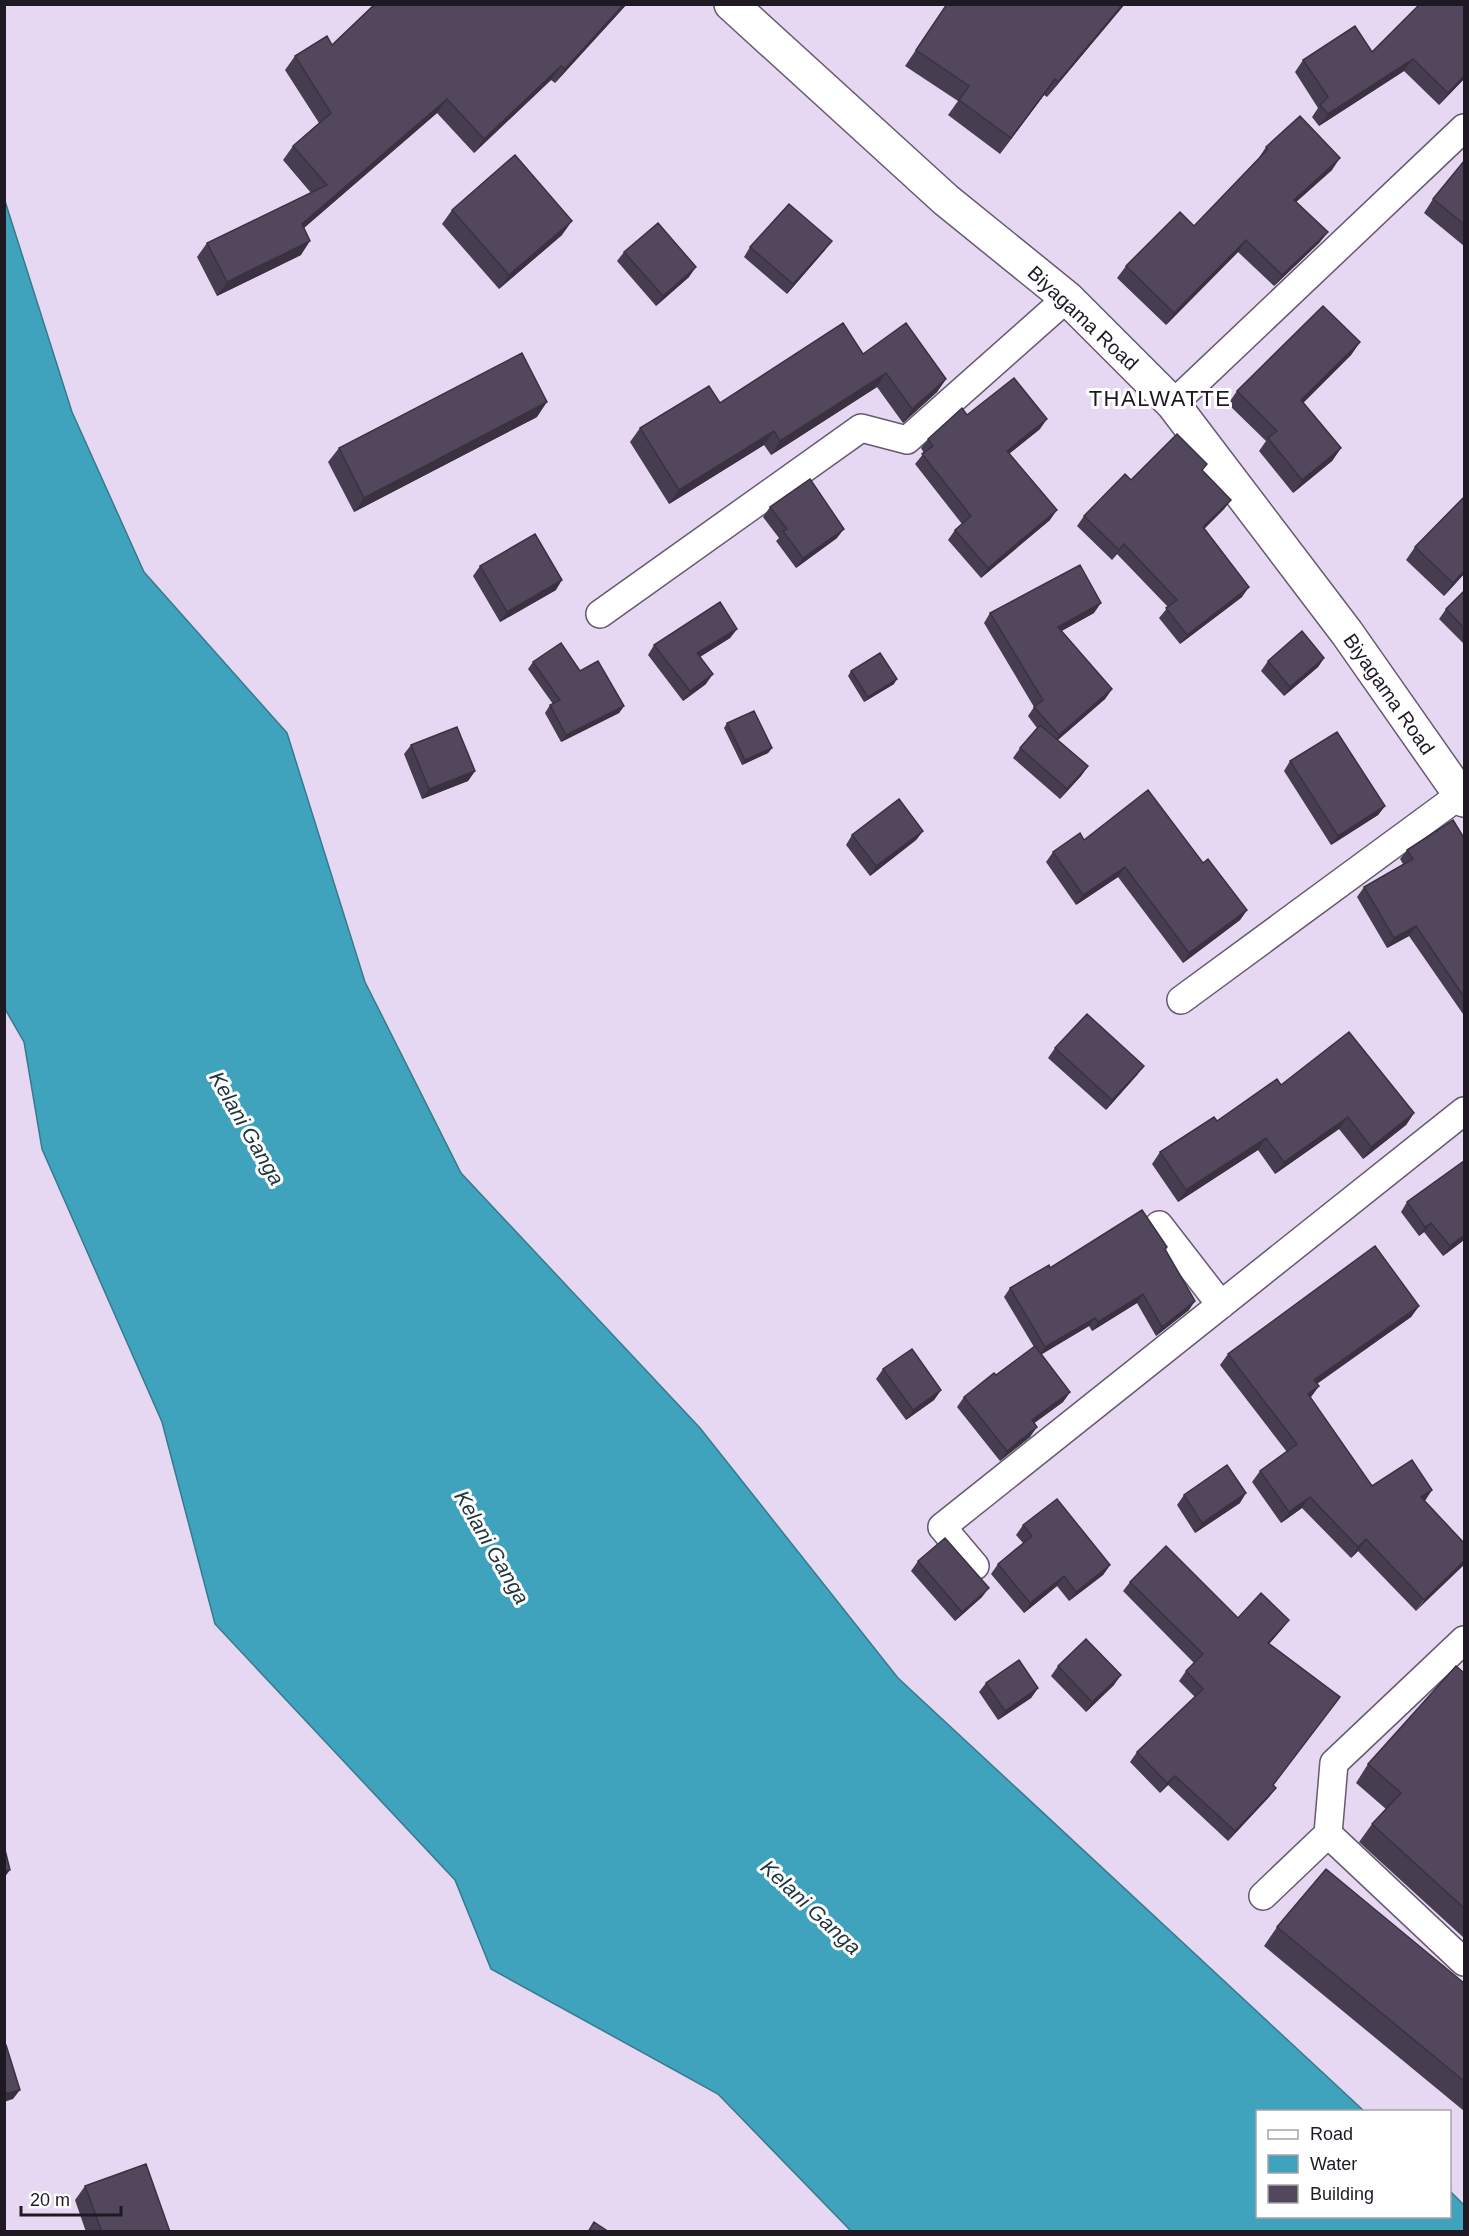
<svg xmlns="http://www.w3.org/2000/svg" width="1469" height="2236" font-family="Helvetica,sans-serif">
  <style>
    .water { fill: #40a3bd; stroke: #367a8e; stroke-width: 1.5 }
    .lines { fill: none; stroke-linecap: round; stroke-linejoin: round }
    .minor-casing { stroke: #665970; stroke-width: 30 }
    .primary-casing { stroke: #665970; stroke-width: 36 }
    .minor { stroke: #fff; stroke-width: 27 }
    .primary { stroke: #fff; stroke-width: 33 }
    .wall { fill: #473d50 }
    .shaded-wall { fill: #3a3241 }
    .building { fill: #53475d; stroke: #3a3241; stroke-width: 1.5 }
    .labels { text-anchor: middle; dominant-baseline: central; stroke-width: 6; stroke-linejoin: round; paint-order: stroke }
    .street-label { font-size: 20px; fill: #1e1922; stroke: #fff }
    .water-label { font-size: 21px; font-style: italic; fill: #1f363c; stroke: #fff }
    .quarter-label { font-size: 22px; letter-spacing: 1.5px; fill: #1e1922; stroke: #fff }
  </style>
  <rect width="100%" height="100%" fill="#e6d8f2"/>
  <!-- water -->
  <path class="water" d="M 5,201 L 72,412 L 144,572 L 287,733 L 365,982 L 461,1173 L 700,1428 L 898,1678 L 1364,2111 L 1258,2112 L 1258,2216 L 1450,2216 L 1450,2191 L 1464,2205 L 1464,2231 L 851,2231 L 718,2094 L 491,1969 L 455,1880 L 215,1624 L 162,1422 L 42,1149 L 24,1042 L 5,1009 Z"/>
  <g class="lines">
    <defs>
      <path id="minor" d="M 1173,404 L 1464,128
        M 600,614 L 861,428 L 907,440 L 1067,298
        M 1181,1000 L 1460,795
        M 1159,1225 L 1221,1305
        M 975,1566 L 942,1527 L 1464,1111
        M 1464,1640 L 1334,1763 L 1328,1834 L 1464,1962
        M 1263,1896 L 1328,1834"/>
      <path id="primary" d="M 731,4 L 946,200 L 1067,298 L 1173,404 L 1347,633 L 1464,800"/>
    </defs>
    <!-- minor casing -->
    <use href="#minor" class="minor-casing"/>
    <!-- primary casing -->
    <use href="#primary" class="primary-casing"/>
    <!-- minor -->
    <use href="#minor" class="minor"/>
    <!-- primary -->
    <use href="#primary" class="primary"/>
  </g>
  <!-- wall -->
  <path class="wall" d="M 375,4 L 627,4 L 555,83 L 551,80 L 474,153 L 437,113 L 304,228 L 301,255 L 217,296 L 197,257 L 207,243 L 311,193 L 283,160 L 293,146 L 319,123 L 285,70 L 295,56 L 332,45 Z
    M 947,4 L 1125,4 L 1047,97 L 1044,95 L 1000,154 L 948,115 L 958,101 L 905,66 Z
    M 1420,4 L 1464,79 L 1439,105 L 1404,71 L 1319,126 L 1312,117 L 1318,108 L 1295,72 L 1303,60 L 1372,52 Z
    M 1266,147 L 1332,170 L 1296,202 L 1328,232 L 1319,243 L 1274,286 L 1238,252 L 1166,325 L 1117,278 L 1126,266 L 1194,226 L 1258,159 Z
    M 1464,161 L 1464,246 L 1424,213 L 1433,199 Z
    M 452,210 L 562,235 L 499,289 L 442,224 Z
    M 750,247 L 825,250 L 787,294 L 744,257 Z
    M 624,252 L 689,277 L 656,306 L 617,261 Z
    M 1360,342 L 1351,355 L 1303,403 L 1341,448 L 1332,461 L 1293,493 L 1259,451 L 1266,441 L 1228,404 L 1237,391 Z
    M 863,354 L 946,379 L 937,392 L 903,423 L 877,387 L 771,455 L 764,445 L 669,504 L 630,442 L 640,428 L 720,403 Z
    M 967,415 L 1040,429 L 1009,454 L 1050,520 L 981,578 L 948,540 L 955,530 L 962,524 L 915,464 L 924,453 L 921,448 L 928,439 Z
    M 537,417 L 354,512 L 328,462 L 339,448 Z
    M 1203,471 L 1231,500 L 1224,509 L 1204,529 L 1242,597 L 1180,644 L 1159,618 L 1168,607 L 1117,554 L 1112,560 L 1077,526 L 1084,516 L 1131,480 Z
    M 770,507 L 837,538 L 796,568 L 776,541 L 779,538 L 763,517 Z
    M 1415,547 L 1464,574 L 1444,596 L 1406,560 Z
    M 480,566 L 556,590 L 500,622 L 473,576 Z
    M 1464,591 L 1464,644 L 1439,619 L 1446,609 Z
    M 990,613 L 1094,613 L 1061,631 L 1112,689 L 1105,699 L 1058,740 L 1088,766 L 1081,776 L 1060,799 L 1013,758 L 1020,748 L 1037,728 L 1028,716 L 1034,707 L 984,623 Z
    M 737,629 L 730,638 L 700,657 L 706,684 L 683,701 L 648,655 L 654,645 Z
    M 1324,658 L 1318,667 L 1284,696 L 1261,671 L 1268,661 Z
    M 533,662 L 580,671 L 624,706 L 619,713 L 561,742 L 545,713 L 550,705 L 553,704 L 528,669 Z
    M 851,671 L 894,684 L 864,702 L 848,676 Z
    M 727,723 L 772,748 L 768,753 L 742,765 L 724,728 Z
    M 411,745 L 475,771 L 468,781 L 422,799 L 404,754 Z
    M 1290,761 L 1385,806 L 1378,815 L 1331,845 L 1284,771 Z
    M 923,831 L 916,840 L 870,876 L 846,845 L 852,835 Z
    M 1464,838 L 1464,1013 L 1463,1014 L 1409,936 L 1387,948 L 1357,897 L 1364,887 L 1403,864 L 1400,859 L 1407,850 Z
    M 1084,840 L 1203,863 L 1247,910 L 1240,920 L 1183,963 L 1118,877 L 1076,905 L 1046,862 L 1053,852 Z
    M 1055,1048 L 1144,1066 L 1137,1075 L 1106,1110 L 1048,1058 Z
    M 1281,1085 L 1414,1113 L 1406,1125 L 1363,1159 L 1339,1129 L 1275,1174 L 1258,1150 L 1178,1202 L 1152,1164 L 1160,1152 Z
    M 1407,1202 L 1464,1240 L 1443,1256 L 1424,1232 L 1419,1236 L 1401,1212 Z
    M 1167,1247 L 1166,1250 L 1189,1310 L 1156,1336 L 1137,1303 L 1092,1331 L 1089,1326 L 1041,1354 L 1070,1392 L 1063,1402 L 1034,1423 L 1030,1437 L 1000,1461 L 957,1407 L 964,1397 L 996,1375 L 1034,1347 L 1004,1297 L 1010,1288 L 1050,1268 Z
    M 1419,1306 L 1411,1317 L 1317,1384 L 1319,1386 L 1310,1398 L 1372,1486 L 1432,1490 L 1425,1501 L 1464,1543 L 1416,1611 L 1358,1551 L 1351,1558 L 1302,1508 L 1281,1523 L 1252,1482 L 1260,1471 L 1287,1452 L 1220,1365 L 1228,1354 Z
    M 883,1369 L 941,1390 L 934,1400 L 906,1420 L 876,1379 Z
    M 1184,1495 L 1240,1503 L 1195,1533 L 1177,1505 Z
    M 1023,1525 L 1110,1565 L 1103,1575 L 1069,1601 L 1057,1586 L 1024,1613 L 991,1574 L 998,1564 L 1023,1543 L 1016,1535 Z
    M 918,1561 L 982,1597 L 955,1621 L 911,1571 Z
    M 1130,1582 L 1238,1618 L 1282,1629 L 1269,1644 L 1273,1785 L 1276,1788 L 1269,1797 L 1228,1841 L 1168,1785 L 1160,1793 L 1130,1762 L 1137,1752 L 1195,1697 L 1179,1681 L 1186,1671 L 1194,1663 L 1123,1591 Z
    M 1058,1666 L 1114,1685 L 1086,1712 L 1051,1676 Z
    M 1464,1673 L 1464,1938 L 1359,1842 L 1372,1824 L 1386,1809 L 1356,1783 L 1368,1764 Z
    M 986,1683 L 1038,1688 L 1031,1698 L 998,1720 L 979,1692 Z
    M 1277,1927 L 1464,1983 L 1464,2111 L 1264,1946 Z
    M 85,2186 L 170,2232 L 86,2232 L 75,2200 Z"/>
  <!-- shaded-wall -->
  <path class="shaded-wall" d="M 624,4 L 627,4 L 555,83 L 565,69 Z
    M 1123,4 L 1125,4 L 1047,97 L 1058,82 Z
    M 1413,59 L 1404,71 L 1319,126 L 1328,114 Z
    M 561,66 L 551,80 L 474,153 L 484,139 Z
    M 1464,76 L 1464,79 L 1439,105 L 1448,93 Z
    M 1055,79 L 1044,95 L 1000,154 L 1011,138 Z
    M 447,99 L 437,113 L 292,238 L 302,224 Z
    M 1340,158 L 1332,170 L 1286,211 L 1294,200 Z
    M 572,221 L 562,235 L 499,289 L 509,275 Z
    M 1328,232 L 1319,243 L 1274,286 L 1282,275 Z
    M 1246,240 L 1238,252 L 1166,325 L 1174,313 Z
    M 310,241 L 301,255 L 217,296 L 227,282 Z
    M 832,241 L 825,250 L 787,294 L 793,284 Z
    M 696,267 L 689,277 L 656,306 L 663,296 Z
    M 1360,342 L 1351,355 L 1292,414 L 1301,400 Z
    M 886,373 L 877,387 L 771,455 L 780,441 Z
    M 946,379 L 937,392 L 903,423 L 912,409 Z
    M 547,402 L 537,417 L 354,512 L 364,498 Z
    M 1047,419 L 1040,429 L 1000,461 L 1007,451 Z
    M 774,431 L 764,445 L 669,504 L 679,490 Z
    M 1341,448 L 1332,461 L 1293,493 L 1302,480 Z
    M 1231,500 L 1224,509 L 1196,537 L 1203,527 Z
    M 1057,510 L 1050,520 L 981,578 L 988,568 Z
    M 844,529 L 837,538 L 796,568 L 803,558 Z
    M 1124,544 L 1117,554 L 1112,560 L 1119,550 Z
    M 1464,571 L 1464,574 L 1444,596 L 1453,583 Z
    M 562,580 L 556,590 L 500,622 L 507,612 Z
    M 1249,587 L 1242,597 L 1180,644 L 1187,635 Z
    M 1101,603 L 1094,613 L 1051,637 L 1058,627 Z
    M 737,629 L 730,638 L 690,663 L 697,653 Z
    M 1324,658 L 1318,667 L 1284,696 L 1290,687 Z
    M 713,674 L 706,684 L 683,701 L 690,691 Z
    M 897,679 L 894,684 L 864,702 L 868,697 Z
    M 1112,689 L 1105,699 L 1053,744 L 1059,735 Z
    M 624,706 L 619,713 L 561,742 L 566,735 Z
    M 772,748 L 768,753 L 742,765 L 745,760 Z
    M 1088,766 L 1081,776 L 1060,799 L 1067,789 Z
    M 475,771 L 468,781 L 422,799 L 429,789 Z
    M 1385,806 L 1378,815 L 1331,845 L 1338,836 Z
    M 923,831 L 916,840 L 870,876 L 876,866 Z
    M 1125,867 L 1118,877 L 1076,905 L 1083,895 Z
    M 1247,910 L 1240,920 L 1183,963 L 1189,953 Z
    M 1416,926 L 1409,936 L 1387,948 L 1394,938 Z
    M 1144,1066 L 1137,1075 L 1106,1110 L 1112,1100 Z
    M 1414,1113 L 1406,1125 L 1363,1159 L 1371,1147 Z
    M 1348,1117 L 1339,1129 L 1275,1174 L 1284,1162 Z
    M 1266,1138 L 1258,1150 L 1178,1202 L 1186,1190 Z
    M 1431,1223 L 1424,1232 L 1419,1236 L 1425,1227 Z
    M 1464,1235 L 1464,1240 L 1443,1256 L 1450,1246 Z
    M 1143,1294 L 1137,1303 L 1092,1331 L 1098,1322 Z
    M 1195,1301 L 1189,1310 L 1156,1336 L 1162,1327 Z
    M 1419,1306 L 1411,1317 L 1306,1391 L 1314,1380 Z
    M 1095,1318 L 1089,1326 L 1039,1356 L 1045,1347 Z
    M 1319,1386 L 1311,1397 L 1300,1405 L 1308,1394 Z
    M 941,1390 L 934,1400 L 906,1420 L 913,1410 Z
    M 1070,1392 L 1063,1402 L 1025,1430 L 1032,1420 Z
    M 1037,1427 L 1030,1437 L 1000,1461 L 1007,1451 Z
    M 1432,1490 L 1424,1501 L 1421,1497 Z
    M 1246,1493 L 1240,1503 L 1195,1533 L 1202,1523 Z
    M 1310,1497 L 1302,1508 L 1281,1523 L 1289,1512 Z
    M 1366,1539 L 1358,1551 L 1351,1558 L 1358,1547 Z
    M 1464,1561 L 1464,1565 L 1416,1611 L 1424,1600 Z
    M 1110,1565 L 1103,1575 L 1069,1601 L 1076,1592 Z
    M 1064,1576 L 1057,1586 L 1024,1613 L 1030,1603 Z
    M 989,1588 L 982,1597 L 955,1621 L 962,1612 Z
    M 1289,1620 L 1282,1629 L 1261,1653 L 1268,1643 Z
    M 1121,1675 L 1114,1685 L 1086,1712 L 1092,1702 Z
    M 1038,1688 L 1031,1698 L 998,1720 L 1005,1711 Z
    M 1175,1776 L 1168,1785 L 1160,1793 L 1167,1783 Z
    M 1276,1788 L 1269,1797 L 1228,1841 L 1235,1831 Z
    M 10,1870 L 4,1878 L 4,1871 Z
    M 20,2090 L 13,2099 L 4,2102 L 4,2094 Z"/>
  <!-- building -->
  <path class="building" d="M 375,4 L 624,4 L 565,69 L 561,66 L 484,139 L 447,99 L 302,224 L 310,241 L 227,282 L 207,243 L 327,185 L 293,146 L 331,113 L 295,56 L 327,36 L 332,45 Z
    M 947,4 L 1123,4 L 1058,82 L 1055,79 L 1011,138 L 959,100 L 969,86 L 916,50 Z
    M 1420,4 L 1464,4 L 1464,76 L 1448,93 L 1413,59 L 1328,114 L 1320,105 L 1328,97 L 1303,60 L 1355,26 L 1372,52 Z
    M 1300,116 L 1340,158 L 1294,200 L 1328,232 L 1282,275 L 1246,240 L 1174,313 L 1126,266 L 1180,212 L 1194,226 L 1268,149 L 1266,147 Z
    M 515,155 L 572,221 L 509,275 L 452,210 Z
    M 1464,161 L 1464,224 L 1433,199 Z
    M 789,204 L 832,241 L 793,284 L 750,247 Z
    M 658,223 L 696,267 L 663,296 L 624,252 Z
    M 1323,306 L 1360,342 L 1301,400 L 1341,448 L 1302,480 L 1268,438 L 1277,431 L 1237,391 Z
    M 843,323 L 863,354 L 906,323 L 946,379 L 912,409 L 886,373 L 780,441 L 774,431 L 679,490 L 640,428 L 709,386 L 720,403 Z
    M 522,353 L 547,402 L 364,498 L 339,448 Z
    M 1014,378 L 1047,419 L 1007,451 L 1057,510 L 988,568 L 955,530 L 971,516 L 922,454 L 933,446 L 928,439 L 962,408 L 967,415 Z
    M 1177,434 L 1207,464 L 1202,470 L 1231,500 L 1203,527 L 1249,587 L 1187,635 L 1166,608 L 1177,600 L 1124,544 L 1119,550 L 1084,516 L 1125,474 L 1131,480 Z
    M 810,479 L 844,529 L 803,558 L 783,531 L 787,529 L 770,507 Z
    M 1464,497 L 1464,571 L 1453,583 L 1415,547 Z
    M 535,534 L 562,580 L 507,612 L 480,566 Z
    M 1080,565 L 1101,603 L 1058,627 L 1112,689 L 1059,735 L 1034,707 L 1043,700 L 990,613 Z
    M 1464,591 L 1464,628 L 1446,609 Z
    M 720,602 L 737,629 L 697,653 L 713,674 L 690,691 L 654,645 Z
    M 1302,631 L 1324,658 L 1290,687 L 1268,661 Z
    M 561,643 L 580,671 L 598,661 L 624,706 L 566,735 L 550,705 L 560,700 L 533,662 Z
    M 880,653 L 897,679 L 868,697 L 851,671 Z
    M 754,711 L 772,748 L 745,760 L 727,723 Z
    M 1040,725 L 1088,766 L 1067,789 L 1020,748 Z
    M 457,727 L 475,771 L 429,789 L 411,745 Z
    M 1337,732 L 1385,806 L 1338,836 L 1290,761 Z
    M 1148,790 L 1203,863 L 1208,859 L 1247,910 L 1189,953 L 1125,867 L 1083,895 L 1053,852 L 1080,833 L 1084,840 Z
    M 899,799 L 923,831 L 876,866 L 852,835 Z
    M 1453,820 L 1464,838 L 1464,997 L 1416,926 L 1394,938 L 1364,887 L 1413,859 L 1407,850 Z
    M 1087,1014 L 1144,1066 L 1112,1100 L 1055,1048 Z
    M 1349,1032 L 1414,1113 L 1371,1147 L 1348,1117 L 1284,1162 L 1266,1138 L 1186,1190 L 1160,1152 L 1214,1117 L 1217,1121 L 1277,1079 L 1281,1085 Z
    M 1464,1161 L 1464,1235 L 1450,1246 L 1431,1223 L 1425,1227 L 1407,1202 Z
    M 1142,1210 L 1167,1247 L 1165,1249 L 1195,1301 L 1162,1327 L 1143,1294 L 1098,1322 L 1095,1318 L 1045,1347 L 1010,1288 L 1049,1265 L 1050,1268 Z
    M 1375,1246 L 1419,1306 L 1314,1380 L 1319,1386 L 1308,1394 L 1372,1486 L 1412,1460 L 1432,1490 L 1421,1497 L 1464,1543 L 1464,1561 L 1424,1600 L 1366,1539 L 1358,1547 L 1310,1497 L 1289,1512 L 1260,1471 L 1297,1444 L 1228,1354 Z
    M 1035,1346 L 1070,1392 L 1032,1420 L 1037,1427 L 1007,1451 L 964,1397 L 994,1373 L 996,1375 Z
    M 912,1349 L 941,1390 L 913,1410 L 883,1369 Z
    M 1227,1465 L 1246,1493 L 1202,1523 L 1184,1495 Z
    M 1057,1499 L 1110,1565 L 1076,1592 L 1064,1576 L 1030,1603 L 998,1564 L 1032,1536 L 1023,1525 Z
    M 945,1538 L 989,1588 L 962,1612 L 918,1561 Z
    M 1166,1546 L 1238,1618 L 1261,1593 L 1289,1620 L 1268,1643 L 1340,1697 L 1273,1785 L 1276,1788 L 1235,1831 L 1175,1776 L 1167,1783 L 1137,1752 L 1203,1689 L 1186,1671 L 1203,1654 L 1130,1582 Z
    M 1086,1639 L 1121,1675 L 1092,1702 L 1058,1666 Z
    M 1019,1660 L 1038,1688 L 1005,1711 L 986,1683 Z
    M 1456,1666 L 1464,1673 L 1464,1908 L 1372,1824 L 1401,1793 L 1368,1764 Z
    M 4,1846 L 10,1870 L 4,1871 Z
    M 1326,1869 L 1464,1983 L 1464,2081 L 1277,1927 Z
    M 4,2045 L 6,2045 L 20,2090 L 4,2094 Z
    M 146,2164 L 170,2232 L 102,2232 L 85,2186 Z
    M 594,2222 L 609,2232 L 588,2232 Z"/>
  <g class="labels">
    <!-- street labels -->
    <g class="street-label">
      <text transform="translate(1083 318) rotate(43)">Biyagama Road</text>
      <text transform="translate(1389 694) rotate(55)">Biyagama Road</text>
    </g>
    <!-- water labels -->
    <g class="water-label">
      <text transform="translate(247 1128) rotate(60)">Kelani Ganga</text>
      <text transform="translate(492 1547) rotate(60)">Kelani Ganga</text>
      <text transform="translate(811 1907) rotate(43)">Kelani Ganga</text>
    </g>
    <!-- quarter labels -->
    <g class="quarter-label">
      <text x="1160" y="398">THALWATTE</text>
    </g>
  </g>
  <!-- border -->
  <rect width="1469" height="2236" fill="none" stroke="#1e1922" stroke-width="12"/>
  <!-- legend -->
  <rect x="1256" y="2110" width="195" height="108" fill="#ffffff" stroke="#a5a3a7" stroke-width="1.5"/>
  <rect x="1268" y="2130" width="30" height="9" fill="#ffffff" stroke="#a5a3a7" stroke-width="1.5"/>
  <text x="1310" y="2140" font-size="18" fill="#1e1922">Road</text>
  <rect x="1268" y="2155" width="30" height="18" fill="#40a3bd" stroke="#a5a3a7" stroke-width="1.5"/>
  <text x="1310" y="2170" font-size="18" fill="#1e1922">Water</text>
  <rect x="1268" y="2185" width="30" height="18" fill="#53475d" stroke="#a5a3a7" stroke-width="1.5"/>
  <text x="1310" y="2200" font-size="18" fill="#1e1922">Building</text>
  <!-- scale -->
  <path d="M21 2206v9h100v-9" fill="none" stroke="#1e1922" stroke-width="3"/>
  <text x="30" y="2206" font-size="18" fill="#1e1922" stroke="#ffffff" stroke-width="4.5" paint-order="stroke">20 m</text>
</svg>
